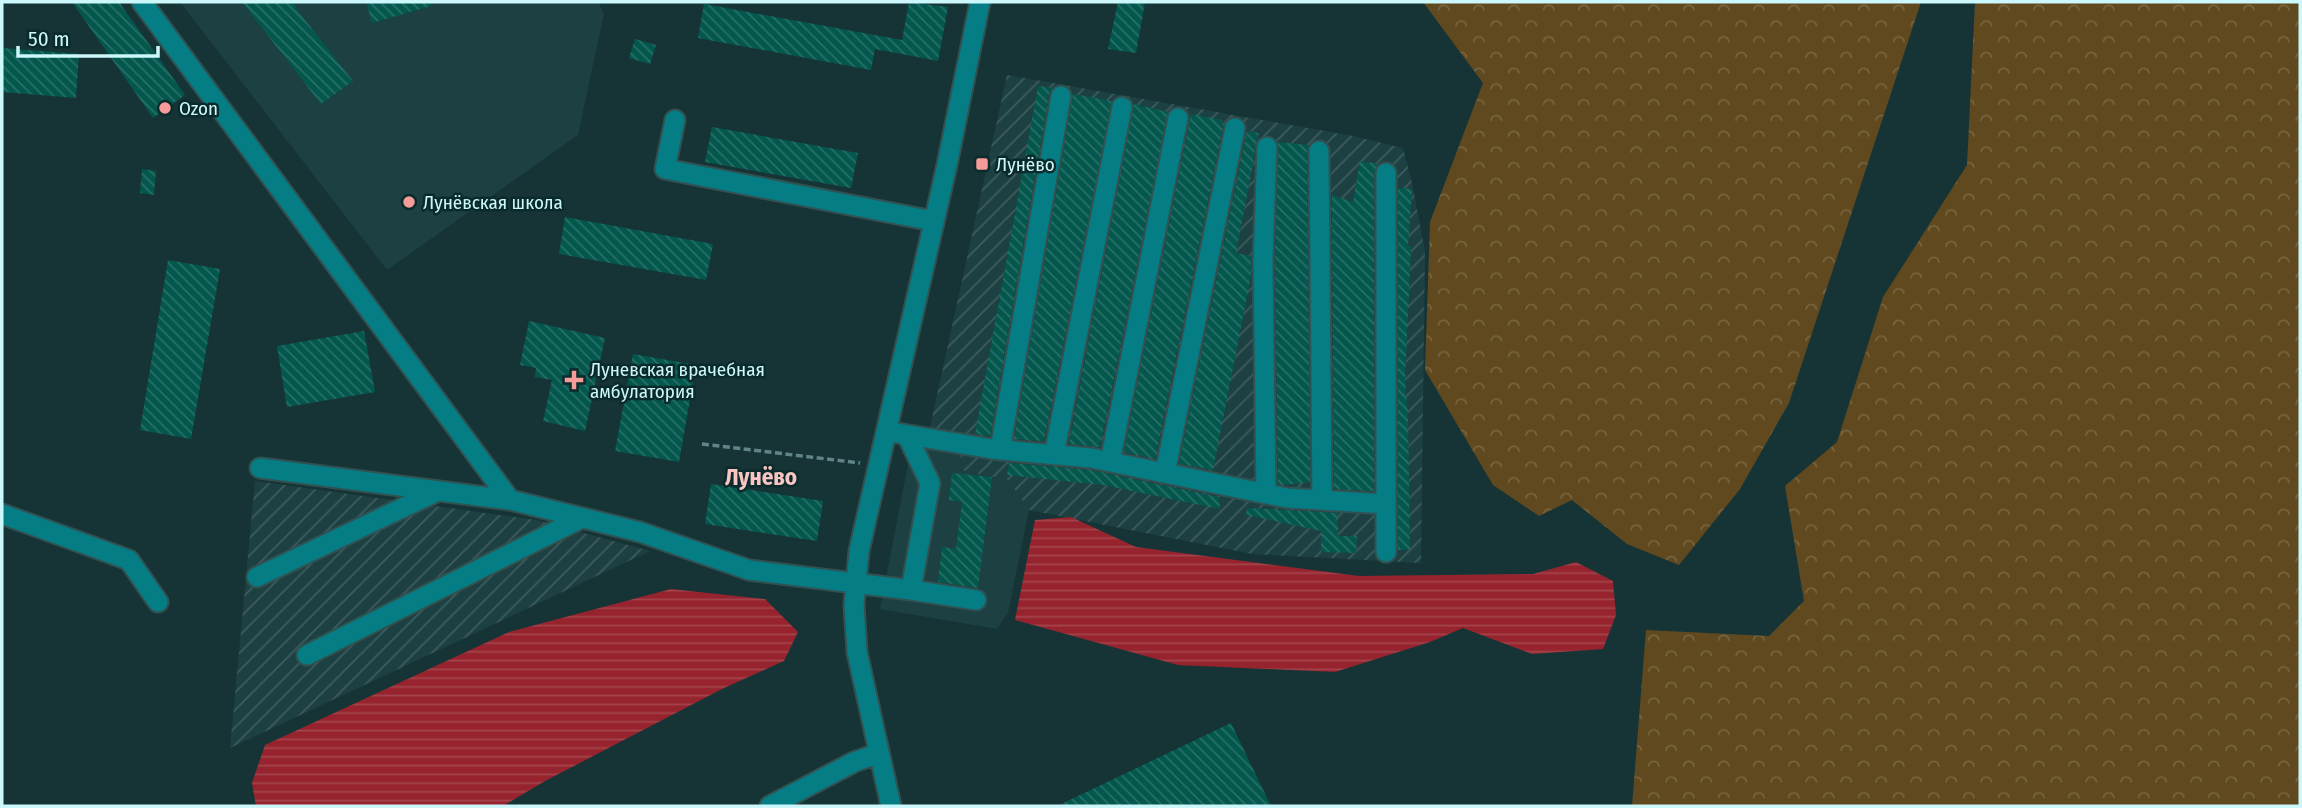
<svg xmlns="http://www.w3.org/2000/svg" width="2302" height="808" font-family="'Fira Sans Condensed',sans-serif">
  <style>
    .built { fill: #1d4042 }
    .industrial { fill: url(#industrial-furrows) }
    .forest { fill: url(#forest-crowns) }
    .water { fill: url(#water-rules) }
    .building { fill: url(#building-back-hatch) }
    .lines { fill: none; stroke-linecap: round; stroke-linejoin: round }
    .minor-casing { stroke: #315153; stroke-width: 23 }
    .path { stroke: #618587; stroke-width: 3.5; stroke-dasharray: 7 3.5; stroke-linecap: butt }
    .minor { stroke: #047e84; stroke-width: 19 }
    .poi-dot { fill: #f59b99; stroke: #0b2a2c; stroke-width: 2.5 }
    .labels { text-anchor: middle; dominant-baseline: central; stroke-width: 5; stroke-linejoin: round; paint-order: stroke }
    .poi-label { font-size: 19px; fill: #ccf8fb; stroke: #0b2a2c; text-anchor: start }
    .quarter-label { font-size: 23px; font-weight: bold; fill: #f9c5c3; stroke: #0b2a2c }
  </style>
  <defs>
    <pattern id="industrial-furrows" width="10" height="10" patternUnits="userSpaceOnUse" patternTransform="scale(1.75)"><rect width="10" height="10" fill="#1d4042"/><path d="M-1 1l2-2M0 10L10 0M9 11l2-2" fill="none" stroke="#3d5c5e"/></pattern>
    <pattern id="forest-crowns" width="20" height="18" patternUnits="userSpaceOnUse" patternTransform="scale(1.75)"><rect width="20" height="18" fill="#60491e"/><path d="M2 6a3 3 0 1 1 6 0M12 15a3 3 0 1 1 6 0" fill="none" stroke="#766440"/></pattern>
    <pattern id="water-rules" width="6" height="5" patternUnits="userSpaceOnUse" patternTransform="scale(1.75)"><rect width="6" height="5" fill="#96232d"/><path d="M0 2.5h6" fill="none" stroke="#a4444c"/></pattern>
    <pattern id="building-back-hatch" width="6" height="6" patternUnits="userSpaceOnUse" patternTransform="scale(1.75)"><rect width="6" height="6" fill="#03574d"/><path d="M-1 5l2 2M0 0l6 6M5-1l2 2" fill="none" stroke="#277068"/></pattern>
  </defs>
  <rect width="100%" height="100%" fill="#163436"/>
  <!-- built -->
  <path class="built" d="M 180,2 L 598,2 L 604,13 L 578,135 L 387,270 Z
    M 925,450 L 961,450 L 960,470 L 1008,480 L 1029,510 L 1008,613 L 997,629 L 880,609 L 909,459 Z"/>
  <!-- industrial -->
  <path class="industrial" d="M 1007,75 L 1353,136 L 1403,148 L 1412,183 L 1425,251 L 1421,563 L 1252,554 L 1029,510 L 1008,480 L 960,470 L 961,450 L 925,450 Z
    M 255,481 L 536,520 L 650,551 L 230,748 Z"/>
  <!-- forest -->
  <path class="forest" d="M 1423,2 L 1921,2 L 1789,403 L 1740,489 L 1679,565 L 1627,544 L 1572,500 L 1539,516 L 1493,485 L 1425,370 L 1430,222 L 1483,83 Z
    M 1975,2 L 2300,2 L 2300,806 L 1632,806 L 1646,630 L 1769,636 L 1804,601 L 1785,486 L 1837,442 L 1883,297 L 1967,165 Z"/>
  <!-- water -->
  <path class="water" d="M 1071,517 L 1136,547 L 1359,576 L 1533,574 L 1576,562 L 1613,581 L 1616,615 L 1603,649 L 1532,654 L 1463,628 L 1430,642 L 1335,672 L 1178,665 L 1015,620 L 1035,520 Z
    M 671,589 L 765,599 L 798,632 L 784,661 L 722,689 L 547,780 L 503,806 L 256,806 L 252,783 L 265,745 L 509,632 Z"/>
  <!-- building -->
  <path class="building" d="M 72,2 L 119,2 L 185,95 L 153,118 Z
    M 242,2 L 294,2 L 297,10 L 353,81 L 321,104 Z
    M 366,2 L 431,2 L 431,6 L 372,23 Z
    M 909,2 L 948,7 L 938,61 L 875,49 L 871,70 L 698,38 L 704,4 L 902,40 Z
    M 1118,2 L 1145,2 L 1136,53 L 1108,49 Z
    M 635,39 L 656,45 L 650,64 L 629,58 Z
    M 2,48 L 79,54 L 76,98 L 2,92 Z
    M 1038,86 L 1052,88 L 1049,94 L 990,436 L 975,434 Z
    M 1073,94 L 1112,101 L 1044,441 L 1014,439 Z
    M 1134,104 L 1168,112 L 1100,447 L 1069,444 Z
    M 1191,114 L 1222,120 L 1223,127 L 1155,459 L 1124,452 Z
    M 712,127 L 858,153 L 851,188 L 705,162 Z
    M 1247,131 L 1259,133 L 1255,146 L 1254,159 L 1236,253 L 1251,256 L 1251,276 L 1213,470 L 1179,464 Z
    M 1278,142 L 1309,145 L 1307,151 L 1310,482 L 1284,485 L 1278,484 L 1275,260 Z
    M 1360,161 L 1378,164 L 1374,173 L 1374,491 L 1334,489 L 1332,195 L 1353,202 Z
    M 142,169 L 156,171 L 154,195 L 140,193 Z
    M 1398,188 L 1412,189 L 1408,246 L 1411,247 L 1405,381 L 1408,414 L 1410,550 L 1398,550 Z
    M 565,217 L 713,244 L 706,280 L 559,254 Z
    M 168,260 L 220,269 L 191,439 L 140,430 Z
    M 529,321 L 605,338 L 585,431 L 543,421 L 552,380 L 535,377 L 536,368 L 520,365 Z
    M 364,331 L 375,392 L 287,407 L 277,346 Z
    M 633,354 L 696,365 L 679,462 L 615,451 Z
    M 1009,463 L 1089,470 L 1219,497 L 1220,509 L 1103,485 L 1007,475 Z
    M 952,473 L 992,477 L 978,588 L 938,582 L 942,547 L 956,549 L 962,502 L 949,500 Z
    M 711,484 L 823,501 L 817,541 L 705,524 Z
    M 1247,508 L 1338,513 L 1338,536 L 1357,536 L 1356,553 L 1321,552 L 1321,531 L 1246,515 Z
    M 1231,723 L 1271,806 L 1057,806 Z"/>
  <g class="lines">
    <defs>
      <path id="minor" d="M 142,2 L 510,500 L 640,532 L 749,570 L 911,590 L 930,483 L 907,435
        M 675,120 L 665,169 L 933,221
        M 1319,151 L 1322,500
        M 897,433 L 992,449 L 1091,458 L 1287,498 L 1386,504
        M 1000,450 L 1061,96
        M 1054,455 L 1122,107
        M 1110,462 L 1178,118
        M 260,468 L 510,500
        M 1165,473 L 1235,128
        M 1266,494 L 1263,260 L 1267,147
        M 2,514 L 129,560 L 158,602
        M 1386,552 L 1386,173
        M 257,577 L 438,491
        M 911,590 L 976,600
        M 307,655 L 582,518
        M 770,806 L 854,762 L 879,753
        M 891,806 L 857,652 L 854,605 L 859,551 L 947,165 L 980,2"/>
    </defs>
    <!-- minor casing -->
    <use href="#minor" class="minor-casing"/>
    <!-- path -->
    <path class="path" d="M 702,444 L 860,463"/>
    <!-- minor -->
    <use href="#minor" class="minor"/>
  </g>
  <!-- markers -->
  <g class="poi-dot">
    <circle cx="165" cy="108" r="7"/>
    <rect x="975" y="157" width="14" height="14" rx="3.5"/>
    <circle cx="409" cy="202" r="7"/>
    <path d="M570.5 369.5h7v7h7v7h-7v7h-7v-7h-7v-7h7z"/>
  </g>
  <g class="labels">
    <!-- poi labels -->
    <g class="poi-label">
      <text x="179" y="108">Ozon</text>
      <text x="996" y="164">Лунёво</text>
      <text x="423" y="202">Лунёвская школа</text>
      <text x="590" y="369">Луневская врачебная<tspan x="590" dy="22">амбулатория</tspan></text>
    </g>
    <!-- quarter labels -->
    <g class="quarter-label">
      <text x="761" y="477">Лунёво</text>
    </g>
  </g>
  <!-- border -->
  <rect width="2302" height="808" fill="none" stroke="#ccf8fb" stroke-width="7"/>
  <!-- scale -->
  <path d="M18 46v10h140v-10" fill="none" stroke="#ccf8fb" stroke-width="3.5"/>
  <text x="28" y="46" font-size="21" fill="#ccf8fb" stroke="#0b2a2c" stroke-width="5" paint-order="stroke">50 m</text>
</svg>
